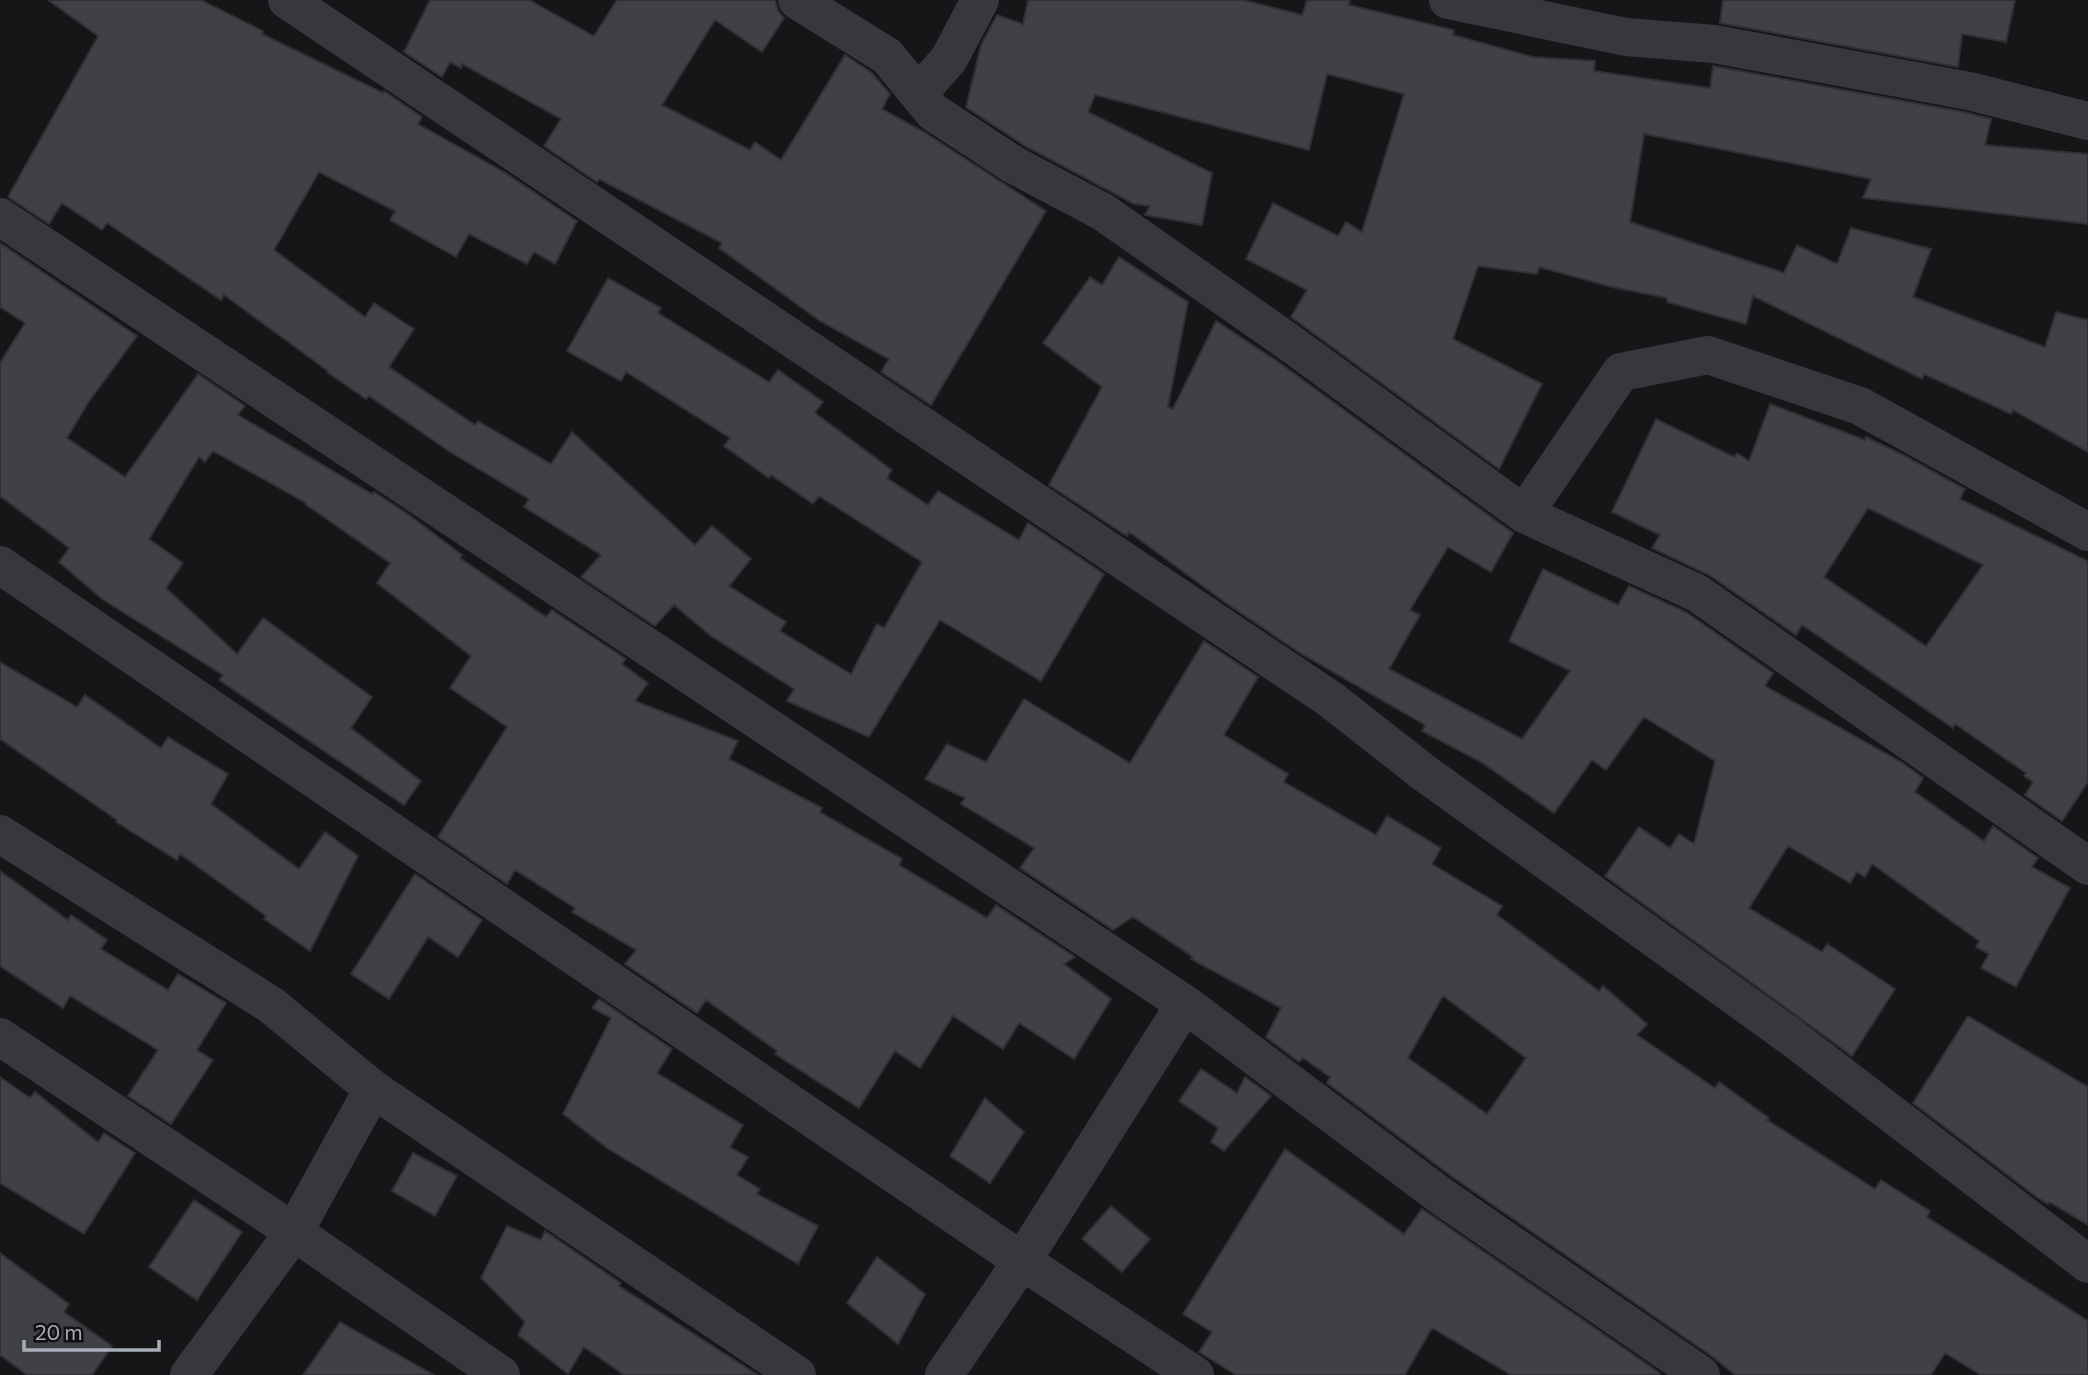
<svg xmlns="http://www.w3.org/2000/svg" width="2088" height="1375" font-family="Commissioner,sans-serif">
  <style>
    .building { fill: #404145; stroke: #303034; stroke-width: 2; fill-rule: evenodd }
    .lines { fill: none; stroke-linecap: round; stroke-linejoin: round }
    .minor { stroke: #37383d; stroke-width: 38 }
  </style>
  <rect width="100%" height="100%" fill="#161618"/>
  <!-- building -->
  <path class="building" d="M 48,0 L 201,0 L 263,31 L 262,34 L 383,93 L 384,91 L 422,117 L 418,124 L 504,172 L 577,221 L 555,264 L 534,252 L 527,264 L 469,234 L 456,257 L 390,220 L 395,211 L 319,172 L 274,250 L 365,317 L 374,303 L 414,329 L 389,367 L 475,425 L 478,421 L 551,464 L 572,432 L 695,545 L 712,526 L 751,559 L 729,586 L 786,622 L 780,631 L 851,674 L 877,624 L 884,628 L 922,562 L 819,496 L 813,504 L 771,475 L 769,478 L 724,446 L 730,438 L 626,372 L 621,381 L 567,351 L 608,278 L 661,308 L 658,313 L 769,382 L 778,370 L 823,402 L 815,413 L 892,470 L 887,478 L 928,505 L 938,491 L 1019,540 L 1028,523 L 1104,574 L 1041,681 L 940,620 L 869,737 L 787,701 L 794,689 L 711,636 L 674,605 L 655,626 L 581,577 L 601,555 L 524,507 L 529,499 L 450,452 L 369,396 L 366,399 L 327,372 L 328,371 L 224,295 L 221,300 L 107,223 L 102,230 L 62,203 L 49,224 L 8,197 L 98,36 Z
    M 430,0 L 529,0 L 594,36 L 617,0 L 775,0 L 778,11 L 784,18 L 762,52 L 715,20 L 662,105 L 750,150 L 755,142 L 781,160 L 845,55 L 872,73 L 890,94 L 882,109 L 924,132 L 1046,211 L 931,405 L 881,372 L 889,359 L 820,321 L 719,248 L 722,243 L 599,179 L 597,182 L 544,146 L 561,119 L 462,64 L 461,68 L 450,62 L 442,77 L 404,52 Z
    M 1028,0 L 1243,0 L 1302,15 L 1307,0 L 1350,0 L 1349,5 L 1454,30 L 1453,35 L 1533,57 L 1595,61 L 1594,71 L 1710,88 L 1713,66 L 1964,112 L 1991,119 L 1985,145 L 2088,154 L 2088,224 L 1863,198 L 1871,179 L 1644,134 L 1630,222 L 1784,273 L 1797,245 L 1837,264 L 1851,228 L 1931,249 L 1913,297 L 2045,347 L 2056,312 L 2088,320 L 2088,452 L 2013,410 L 2011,414 L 1924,374 L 1922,379 L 1753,296 L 1746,324 L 1667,302 L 1667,298 L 1612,287 L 1539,267 L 1537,274 L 1478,266 L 1453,339 L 1542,384 L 1499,469 L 1291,317 L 1307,290 L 1246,259 L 1273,203 L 1338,236 L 1346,222 L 1362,232 L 1404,94 L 1327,74 L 1309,150 L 1095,95 L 1088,112 L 1212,173 L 1202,225 L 1145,215 L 1150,206 L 1134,204 L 1025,146 L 966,107 L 981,45 L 997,15 L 1023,24 Z
    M 1723,0 L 2015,0 L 2006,42 L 1962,34 L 1958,67 L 1720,23 Z
    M 0,243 L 137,336 L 88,403 L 67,438 L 125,477 L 198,374 L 245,406 L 238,415 L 372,494 L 374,492 L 408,514 L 462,555 L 460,558 L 546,617 L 552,610 L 626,659 L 622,664 L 648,683 L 635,701 L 738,741 L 729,759 L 822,808 L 820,812 L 902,859 L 899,865 L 987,918 L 996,905 L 1075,957 L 1064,964 L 1111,999 L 1074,1059 L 1019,1023 L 1003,1049 L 953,1016 L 920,1068 L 895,1051 L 859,1108 L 775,1054 L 777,1051 L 706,1000 L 697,1013 L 625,964 L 636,950 L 572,912 L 575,908 L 515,870 L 507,884 L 438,837 L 507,727 L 450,688 L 471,656 L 377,583 L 390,563 L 305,504 L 306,503 L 213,451 L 205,462 L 199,457 L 149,539 L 183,563 L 166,588 L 237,654 L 263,618 L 372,697 L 351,728 L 421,781 L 404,805 L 219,680 L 223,675 L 102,599 L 59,562 L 69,548 L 0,496 L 0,363 L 25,323 L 0,307 Z
    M 1119,257 L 1188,302 L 1168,407 L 1173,409 L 1216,321 L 1277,361 L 1513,533 L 1491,572 L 1448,547 L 1410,610 L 1420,615 L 1389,669 L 1522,739 L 1570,671 L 1509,641 L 1543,569 L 1618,605 L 1629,586 L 1686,612 L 1773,673 L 1765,686 L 1903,763 L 1923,778 L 1915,792 L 1984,841 L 1993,826 L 2038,858 L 2032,867 L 2070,888 L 2016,987 L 1981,968 L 1989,954 L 1976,947 L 1979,941 L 1872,864 L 1865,877 L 1857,872 L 1850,883 L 1788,846 L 1749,908 L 1822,952 L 1827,944 L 1895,989 L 1852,1056 L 1605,876 L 1639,827 L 1670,848 L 1679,834 L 1694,844 L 1715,761 L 1644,717 L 1606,770 L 1592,760 L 1554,813 L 1481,762 L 1422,731 L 1425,725 L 1300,653 L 1226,603 L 1129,532 L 1127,536 L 1049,485 L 1102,387 L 1043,343 L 1090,277 L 1102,285 Z
    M 1770,404 L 1865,440 L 1866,437 L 1905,456 L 1965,489 L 1960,499 L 2088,561 L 2088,782 L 2062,821 L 2025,795 L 2033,782 L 2024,776 L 2026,773 L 1955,724 L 1953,728 L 1802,625 L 1796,635 L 1709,575 L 1652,548 L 1660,535 L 1612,512 L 1656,419 L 1734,457 L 1737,453 L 1749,461 ZM 1868,508 L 1983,565 L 1926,646 L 1824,577 Z
    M 1204,641 L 1258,677 L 1224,735 L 1288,774 L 1284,782 L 1376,835 L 1387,816 L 1441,848 L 1432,864 L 1502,906 L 1497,915 L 1599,991 L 1603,986 L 1647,1024 L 1637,1035 L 1715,1088 L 1719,1082 L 1769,1118 L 1767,1120 L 1875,1189 L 1881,1180 L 1930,1211 L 1927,1217 L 2088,1321 L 2088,1375 L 1981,1375 L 1945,1353 L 1931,1375 L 1735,1375 L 1713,1357 L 1454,1178 L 1327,1083 L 1330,1077 L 1303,1058 L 1299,1062 L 1266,1037 L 1281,1008 L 1191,959 L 1193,957 L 1133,917 L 1113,930 L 1020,868 L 1034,848 L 961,804 L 965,798 L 925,779 L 947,744 L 986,762 L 1024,699 L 1130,763 ZM 1443,996 L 1526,1058 L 1487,1114 L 1408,1058 Z
    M 0,662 L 77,707 L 85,695 L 161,748 L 168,737 L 228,774 L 211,804 L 299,869 L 325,832 L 358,856 L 310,951 L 264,919 L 266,916 L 180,854 L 177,860 L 116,822 L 117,820 L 0,739 Z
    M 0,871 L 68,920 L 71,915 L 107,940 L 101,949 L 168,990 L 178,974 L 226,1003 L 197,1050 L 213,1060 L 171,1124 L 128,1096 L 158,1050 L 70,996 L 63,1008 L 0,966 Z
    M 415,874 L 482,920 L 458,957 L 428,937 L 389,999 L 351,974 Z
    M 599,999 L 672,1049 L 657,1073 L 743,1125 L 730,1147 L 748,1157 L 737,1175 L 760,1189 L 757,1194 L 818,1226 L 798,1264 L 607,1148 L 563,1114 L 611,1018 L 592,1008 Z
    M 1968,1016 L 2088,1087 L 2088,1225 L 2049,1202 L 2048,1204 L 2038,1198 L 1913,1103 Z
    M 1201,1069 L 1237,1093 L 1245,1077 L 1271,1096 L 1224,1151 L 1211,1142 L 1218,1128 L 1179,1101 Z
    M 0,1077 L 30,1098 L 35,1092 L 98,1142 L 104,1133 L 135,1153 L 84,1234 L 0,1183 Z
    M 985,1098 L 1024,1132 L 990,1183 L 950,1156 Z
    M 1285,1149 L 1404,1234 L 1422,1209 L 1660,1373 L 1659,1375 L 1511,1375 L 1432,1328 L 1405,1375 L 1236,1375 L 1199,1352 L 1212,1332 L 1183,1314 Z
    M 413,1153 L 457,1176 L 435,1216 L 392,1191 Z
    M 194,1200 L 242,1232 L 197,1300 L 149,1267 Z
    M 1111,1206 L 1150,1239 L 1122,1272 L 1082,1239 Z
    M 507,1226 L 541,1240 L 545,1231 L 621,1283 L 619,1286 L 758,1375 L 624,1375 L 584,1347 L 568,1374 L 518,1335 L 525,1322 L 481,1278 Z
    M 0,1253 L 69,1304 L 64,1312 L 112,1346 L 92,1375 L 27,1375 L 0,1355 Z
    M 877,1257 L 925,1294 L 898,1344 L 847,1303 Z
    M 340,1322 L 434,1375 L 303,1375 Z"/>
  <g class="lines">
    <!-- minor -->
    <path class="minor" d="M 287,0 L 1330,699 L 1423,772 L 1790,1036 L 2088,1264
      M 797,0 L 887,56 L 933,112 L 1014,165 L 1103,212 L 1290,343 L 1524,514 L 1697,593 L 2088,866
      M 1448,0 L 1626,37 L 1714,44 L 1969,91 L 2088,121
      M 918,94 L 949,59 L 980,0
      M 0,217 L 1185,1004 L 1441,1196 L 1701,1375
      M 1524,514 L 1621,372 L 1708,355 L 1860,406 L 2088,532
      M 0,565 L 1022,1261 L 1195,1375
      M 0,834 L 271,1005 L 373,1089 L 797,1375
      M 0,1037 L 294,1232 L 501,1375
      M 189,1375 L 294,1232 L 373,1089
      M 944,1375 L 1022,1261 L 1185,1004"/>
  </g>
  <!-- scale -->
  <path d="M24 1340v10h135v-10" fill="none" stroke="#a8adb8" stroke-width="3.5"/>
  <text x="35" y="1340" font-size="21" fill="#a8adb8" stroke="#111113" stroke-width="5" paint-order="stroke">20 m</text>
</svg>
